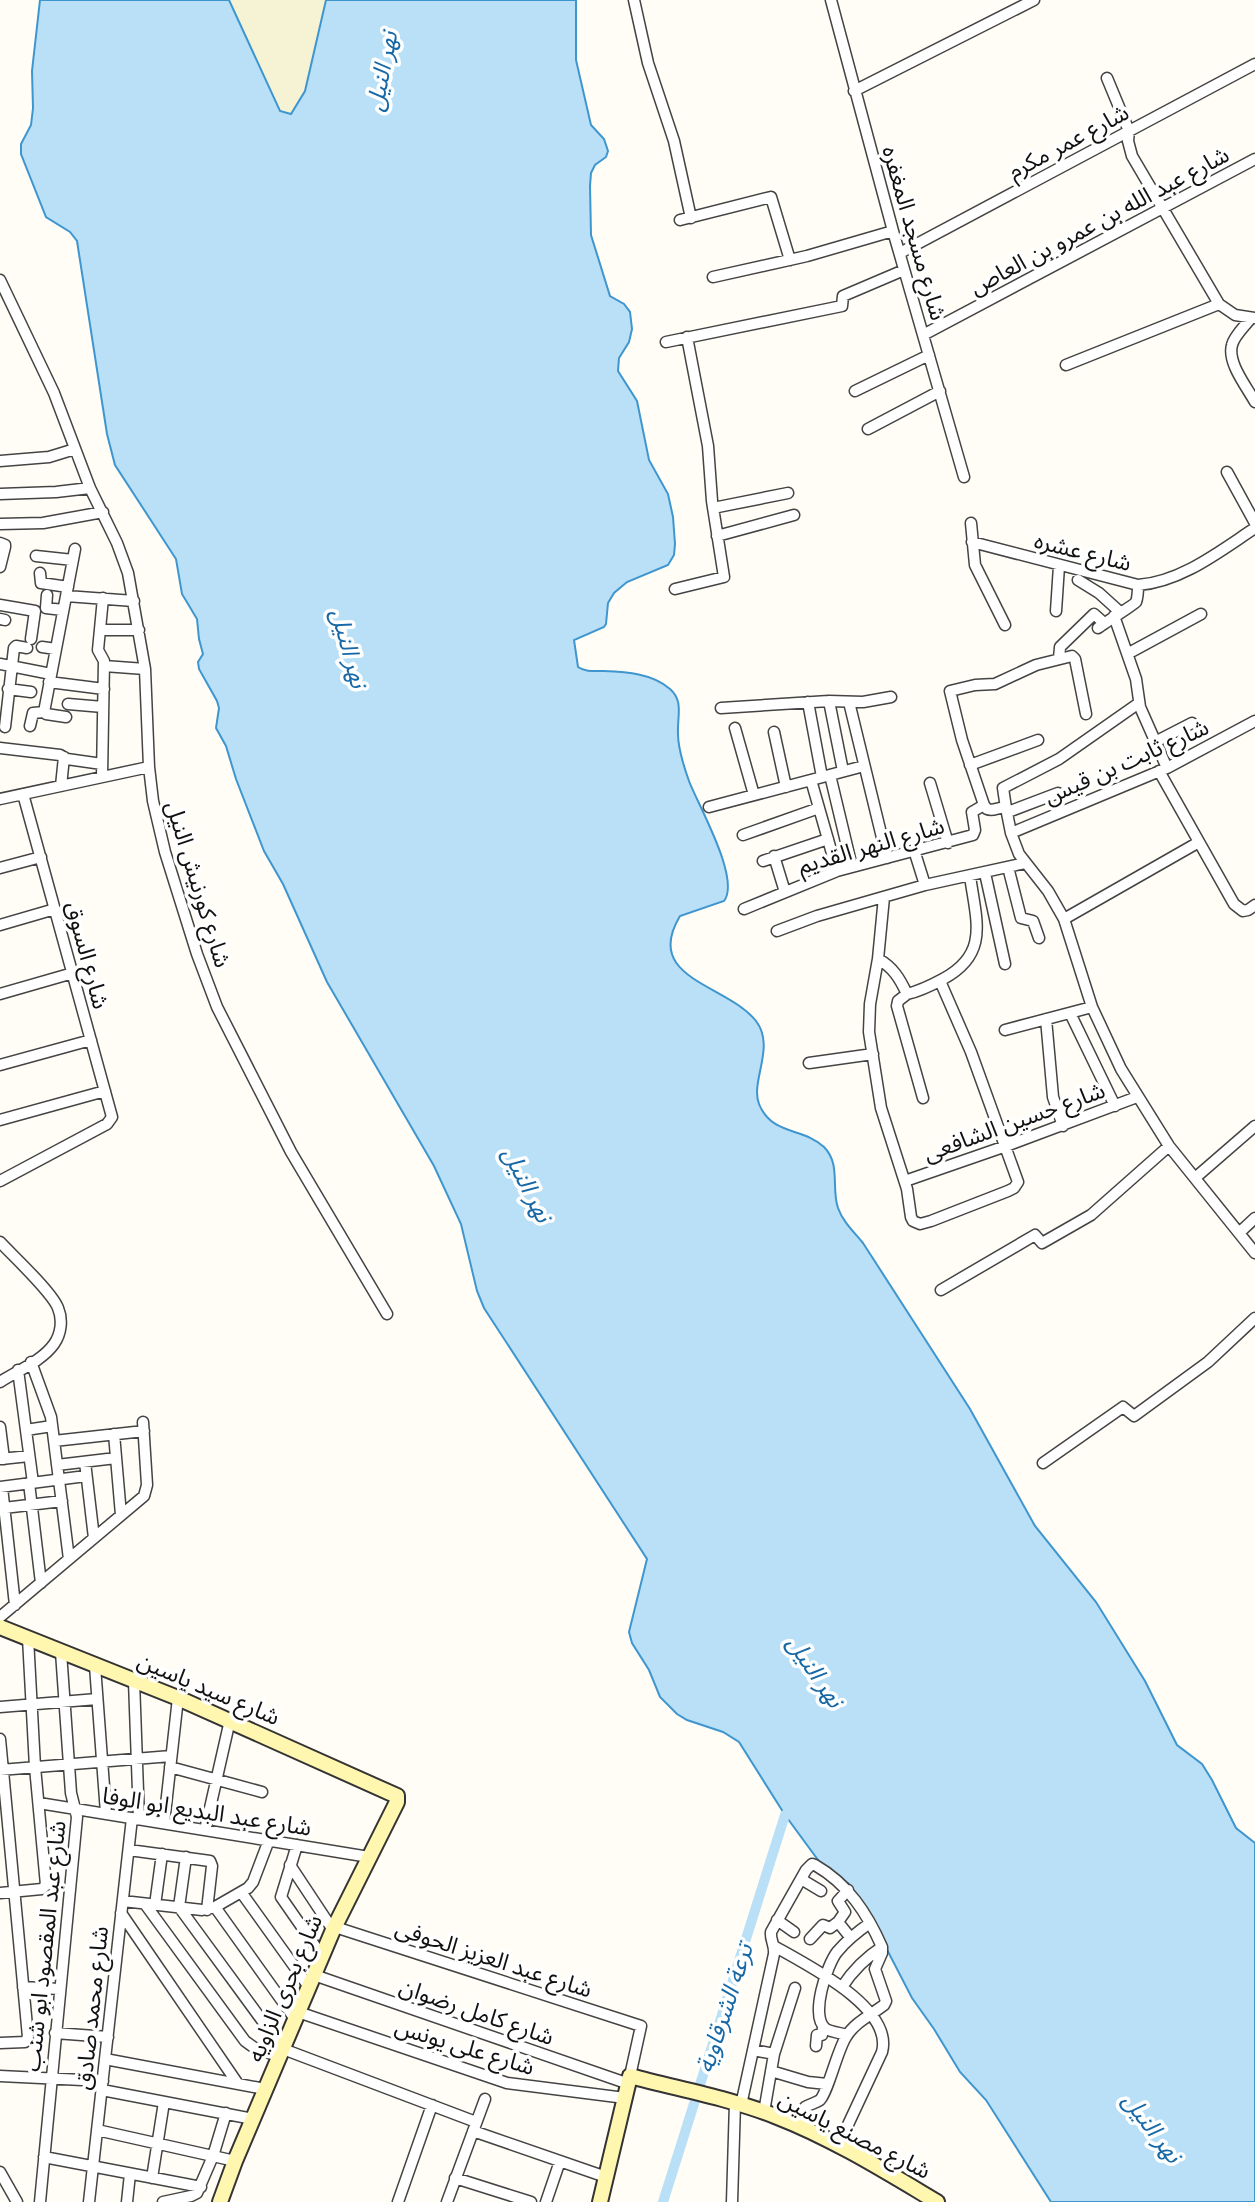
<svg xmlns="http://www.w3.org/2000/svg" width="1255" height="2202" font-family="'PT Serif','Noto Sans Arabic',serif">
  <style>
    .farmland { fill: #f6f3d4 }
    .water { fill: #b9e0f7; stroke: #3f96cf; stroke-width: 2 }
    .lines { fill: none; stroke-linecap: round; stroke-linejoin: round }
    .canal { stroke: #b9e0f7; stroke-width: 10 }
    .street-casing { stroke: #444; stroke-width: 13 }
    .secondary-casing { stroke: #333; stroke-width: 18 }
    .street { stroke: #fff; stroke-width: 10 }
    .secondary { stroke: #fff6b0; stroke-width: 14 }
    .labels { text-anchor: middle; dominant-baseline: central; stroke-width: 7; stroke-linejoin: round; paint-order: stroke }
    .street-label { font-size: 23px; fill: #111; stroke: #fff }
    .water-label { font-size: 24px; font-style: italic; fill: #1768a6; stroke: #fff }
  </style>
  <rect width="100%" height="100%" fill="#fffdf5"/>
  <!-- farmland -->
  <path class="farmland" d="M 229,0 L 326,0 L 305,91 L 292,114 L 280,111 Z"/>
  <!-- water -->
  <path class="water" d="M 40,0 L 229,0 L 280,111 L 291,114 L 305,91 L 326,0 L 576,0 L 576,60 L 591,125 L 604,139 L 608,151 L 606,157 L 595,165 L 591,173 L 590,186 L 591,235 L 610,296 L 624,304 L 630,312 L 632,329 L 629,342 L 619,358 L 618,371 L 637,401 L 649,460 L 668,494 L 673,517 L 675,544 L 674,555 L 668,565 L 627,582 L 614,593 L 608,603 L 606,624 L 604,627 L 574,640 L 578,667 C 585,672 594,671 603,671 C 626,672 652,673 670,689 C 684,701 677,717 678,734 C 678,749 684,767 689,781 C 698,805 741,879 724,901 L 680,916 C 642,979 727,984 756,1021 C 776,1047 750,1081 759,1104 C 772,1136 803,1127 824,1147 C 841,1164 831,1188 838,1208 C 843,1222 854,1232 863,1243 L 970,1409 L 1035,1526 L 1096,1602 L 1145,1681 L 1177,1745 L 1202,1764 L 1212,1780 L 1236,1828 L 1255,1843 L 1255,2202 L 1051,2202 L 986,2100 L 960,2072 L 934,2029 L 912,1998 L 867,1911 L 849,1884 L 821,1864 L 785,1815 L 739,1742 L 723,1732 L 687,1720 L 677,1714 L 660,1697 L 649,1670 L 632,1643 L 629,1632 L 647,1559 L 484,1308 L 477,1291 L 461,1224 L 434,1166 L 327,982 L 283,884 L 264,851 L 236,779 L 226,746 L 216,728 L 219,708 L 217,701 L 199,669 L 198,662 L 203,654 L 199,639 L 197,619 L 182,594 L 176,559 L 115,465 L 107,434 L 77,241 L 70,232 L 46,217 L 21,154 L 21,144 L 31,125 L 33,108 L 32,71 Z"/>
  <g class="lines">
    <!-- canal -->
    <path class="canal" d="M 663,2202 L 785,1815"/>
    <defs>
      <path id="street" d="M 634,0 L 648,63 L 674,141 L 691,218
        M 831,0 L 893,231 L 964,477
        M 1107,78 L 1129,131 L 1128,141 L 1132,156 L 1219,304 L 1235,315 L 1255,318
        M 854,91 L 1034,0
        M 680,220 L 771,197 L 790,260
        M 900,253 L 1255,64
        M 713,277 L 807,256 L 893,231
        M 0,280 L 54,393 L 90,488 L 117,543 L 128,573 L 145,669 L 149,767 L 153,801 L 165,852 L 197,954 L 217,1007 L 291,1152 L 387,1314
        M 1251,318 C 1245,326 1234,336 1232,345 C 1227,363 1247,387 1255,402
        M 923,335 L 1255,159
        M 666,342 L 842,306 L 843,296 L 904,270
        M 1066,365 L 1219,304
        M 855,391 L 929,355
        M 868,429 L 940,391
        M 0,461 L 49,457 L 75,449
        M 1227,472 L 1255,523
        M 0,494 L 56,492 L 90,488
        M 713,508 L 788,493
        M 971,523 L 975,565 L 1005,625
        M 0,524 L 43,523 L 103,512
        M 717,536 L 794,515
        M 972,542 L 1138,585 C 1181,582 1220,551 1255,528
        M 0,543 L 5,545 L 5,547 L 0,567
        M 36,556 L 73,560
        M 40,573 L 41,583 L 68,587
        M 1078,580 L 1099,593 L 1120,612
        M 675,589 L 724,577 L 712,501 L 708,446 L 687,337
        M 47,595 L 46,608 L 63,610
        M 66,596 L 134,601
        M 0,605 L 35,611 L 31,639
        M 1056,611 L 1059,566
        M 1114,616 L 1136,679 L 1140,707 L 1167,768
        M 0,619 L 5,620
        M 1098,628 C 1104,623 1134,605 1136,602 C 1138,597 1138,590 1138,585
        M 100,630 L 139,630
        M 42,647 L 56,649
        M 1129,653 L 1201,614
        M 1059,659 L 1060,647 L 1094,614 L 1104,623
        M 0,664 L 51,674
        M 104,666 L 145,669
        M 49,682 L 104,689
        M 8,689 L 31,692
        M 829,701 L 843,771
        M 808,702 L 822,777
        M 849,702 L 887,858
        M 68,704 L 103,707
        M 721,708 L 829,701 L 863,702 L 891,697
        M 1086,714 L 1075,659 L 1072,656 L 1036,665 L 995,684 L 975,685 L 950,691 L 962,740 L 984,805 L 987,809 C 994,812 999,806 1006,808 L 1011,833 L 1019,854 L 1048,891 L 1064,919 L 1092,1007 L 1121,1069 L 1169,1146 L 1255,1253
        M 66,717 L 46,714 L 44,712 L 75,549
        M 30,726 L 33,713 L 44,712
        M 5,727 L 14,648 L 16,646 L 27,648
        M 735,728 L 754,795
        M 774,732 L 786,787
        M 1155,742 L 1192,723
        M 0,748 L 60,755 L 67,759 L 102,764
        M 970,765 L 1038,740
        M 1159,771 L 1234,904 L 1243,911 L 1248,910 L 1255,905
        M 830,775 L 852,867
        M 102,777 L 104,661 L 98,650 L 103,598
        M 811,780 L 837,871
        M 930,783 L 948,843
        M 61,786 L 64,757
        M 0,799 L 149,767
        M 709,807 L 864,766
        M 1006,808 L 1003,788 L 1059,759 L 1139,703
        M 1008,812 L 1058,793
        M 1011,833 L 1167,768 L 1255,721
        M 743,835 L 819,808
        M 914,850 L 925,885
        M 774,856 L 785,892
        M 763,861 L 828,839
        M 1008,867 L 1021,918 L 1033,921 L 1039,938
        M 0,868 L 41,857
        M 985,873 L 1005,964
        M 884,897 L 878,959 L 870,1004 L 869,1032 L 881,1108 L 907,1189 L 911,1217 L 913,1221 L 920,1224 L 931,1221 L 1008,1191 L 1014,1188 L 1018,1182 L 971,1052 L 940,981
        M 744,909 L 837,871 L 973,835 L 975,830 L 972,812 L 984,805
        M 1064,919 L 1199,842
        M 0,925 L 55,909
        M 777,931 L 817,916 L 925,885 L 1025,863
        M 878,959 C 893,967 900,979 907,994 C 920,991 932,985 943,979 C 990,954 976,920 970,876
        M 0,994 L 73,973
        M 907,994 L 898,1001 L 897,1006 L 923,1098
        M 1070,1013 L 1115,1106
        M 1046,1019 L 1053,1097 L 1063,1126
        M 1005,1030 L 1092,1007
        M 809,1063 L 873,1054
        M 0,1065 L 91,1040
        M 0,1120 L 105,1091
        M 1195,1178 L 1255,1126
        M 0,1181 L 107,1124 L 112,1117 L 23,794
        M 905,1181 L 1006,1146 L 1137,1097
        M 1239,1233 L 1255,1218
        M 0,1242 C 14,1257 52,1292 58,1308 C 63,1320 61,1334 54,1344 C 42,1361 17,1371 0,1382
        M 941,1290 L 1035,1235 L 1042,1243 L 1091,1215 L 1169,1146
        M 31,1362 L 51,1417 L 69,1559
        M 18,1370 L 33,1483
        M 0,1427 L 4,1459
        M 26,1430 L 52,1426
        M 114,1434 L 121,1515
        M 54,1441 L 144,1431
        M 1,1459 L 29,1456
        M 85,1462 L 94,1538
        M 1043,1463 L 1123,1407 L 1134,1416 L 1208,1362 L 1255,1318
        M 57,1465 L 116,1458
        M 29,1483 L 41,1583
        M 0,1487 L 86,1476
        M 2,1487 L 15,1605
        M 4,1508 L 62,1501
        M 0,1617 L 144,1496 L 147,1485 L 143,1422
        M 95,1666 L 106,1813
        M 134,1681 L 139,1819
        M 0,1707 L 97,1699
        M 0,1739 L 28,2037 L 25,2042 L 0,2043
        M 170,1767 L 262,1792
        M 0,1770 L 171,1756
        M 39,1803 L 369,1857
        M 164,1823 L 178,1698
        M 205,1830 L 230,1720
        M 297,1845 L 281,1897 L 322,1956
        M 129,1850 L 210,1861 L 212,1866 L 207,1910
        M 186,1857 L 179,1907 L 283,2049 L 476,2122
        M 290,1865 L 333,1930
        M 801,1879 L 821,1891
        M 848,1890 L 838,1901 L 845,1912 L 838,1922 L 850,1937
        M 241,1892 L 309,1987
        M 0,1893 L 42,1889 L 46,1885 L 35,1767 L 28,1638
        M 123,1901 L 202,1910 L 215,1907 L 248,1888 L 253,1882 L 269,1840
        M 145,1904 L 245,2041 L 256,2049 L 279,2056
        M 155,1905 L 162,1854
        M 215,1907 L 295,2019
        M 121,1913 L 238,2084
        M 777,1920 L 794,1932
        M 335,1927 L 641,2026 L 630,2076
        M 810,1939 L 823,1925 L 830,1928 L 838,1922
        M 774,1946 C 805,1964 894,2007 882,2052 L 838,2146
        M 314,1975 L 629,2084
        M 23,1987 L 59,1989
        M 842,1987 C 853,1970 865,1958 882,1947
        M 298,2012 L 507,2083 L 625,2098
        M 55,2033 L 108,2037
        M 847,2035 C 841,2033 831,2032 826,2029 C 809,2017 827,1965 837,1952 C 847,1940 857,1932 870,1923
        M 816,2046 L 817,2035 L 822,2035 L 823,2027
        M 753,2050 L 774,2054
        M 105,2059 L 265,2089
        M 771,2071 L 808,2082 L 827,2084
        M 0,2076 L 103,2081
        M 102,2090 L 253,2119
        M 741,2105 L 774,1954 C 775,1945 770,1940 771,1932 L 806,1870 L 812,1864 L 815,1865 C 848,1884 867,1913 882,1947 L 882,1953 L 875,1969 L 886,2001 L 884,2005 C 871,2015 854,2023 846,2037 C 837,2051 828,2092 820,2100 C 816,2103 810,2104 805,2107 L 801,2126
        M 764,2112 L 774,2054 L 795,1988
        M 97,2130 L 235,2161
        M 473,2131 L 606,2177
        M 44,2157 L 201,2187
        M 0,2172 L 17,2202
        M 152,2178 L 164,2102
        M 455,2178 L 531,2202
        M 40,2202 L 77,1817 L 71,1793 L 61,1652
        M 89,2202 L 132,1818
        M 127,2202 L 130,2174
        M 163,2202 L 191,2196 L 197,2193 L 213,2156 L 226,2113
        M 398,2202 L 432,2105
        M 447,2202 L 485,2099
        M 546,2202 L 560,2161
        M 732,2202 L 735,2103"/>
      <path id="secondary" d="M 0,1627 L 178,1698 L 397,1796 L 397,1802 L 333,1930 L 235,2161 L 220,2202
        M 600,2202 L 630,2076 C 678,2089 729,2098 775,2116 C 832,2138 885,2171 937,2202"/>
    </defs>
    <!-- street casing -->
    <use href="#street" class="street-casing"/>
    <!-- secondary casing -->
    <use href="#secondary" class="secondary-casing"/>
    <!-- street -->
    <use href="#street" class="street"/>
    <!-- secondary -->
    <use href="#secondary" class="secondary"/>
  </g>
  <g class="labels">
    <!-- street labels -->
    <g class="street-label">
      <text transform="translate(1068 141) rotate(-28)">شارع عمر مكرم</text>
      <text transform="translate(1099 220) rotate(-28)">شارع عبد الله بن عمرو بن العاص</text>
      <text transform="translate(915 233) rotate(74)">شارع مسجد المغفره</text>
      <text transform="translate(1083 551) rotate(14)">شارع عشره</text>
      <text transform="translate(1126 761) rotate(-24)">شارع ثابت بن قيس</text>
      <text transform="translate(871 845) rotate(-16)">شارع النهر القديم</text>
      <text transform="translate(199 884) rotate(73)">شارع كورنيش النيل</text>
      <text transform="translate(88 955) rotate(75)">شارع السوق</text>
      <text transform="translate(1014 1121) rotate(-20)">شارع حسين الشافعى</text>
      <text transform="translate(209 1688) rotate(23)">شارع سيد ياسين</text>
      <text transform="translate(207 1811) rotate(9)">شارع عبد البديع ابو الوفا</text>
      <text transform="translate(44 1946) rotate(-84)">شارع عبد المقصود ابو شنب</text>
      <text transform="translate(494 1958) rotate(18)">شارع عبد العزيز الحوفى</text>
      <text transform="translate(284 1988) rotate(-67)">شارع بحرى الزاويه</text>
      <text transform="translate(91 2008) rotate(-84)">شارع محمد صادق</text>
      <text transform="translate(477 2011) rotate(19)">شارع كامل رضوان</text>
      <text transform="translate(465 2046) rotate(17)">شارع على يونس</text>
      <text transform="translate(855 2134) rotate(27)">شارع مصنع ياسين</text>
    </g>
    <!-- water labels -->
    <g class="water-label">
      <text transform="translate(381 71) rotate(-79)">نهر النيل</text>
      <text transform="translate(350 648) rotate(75)">نهر النيل</text>
      <text transform="translate(528 1184) rotate(63)">نهر النيل</text>
      <text transform="translate(816 1671) rotate(56)">نهر النيل</text>
      <text transform="translate(724 2008) rotate(-72)">ترعة الشرقاوية</text>
      <text transform="translate(1153 2127) rotate(53)">نهر النيل</text>
    </g>
  </g>
</svg>
